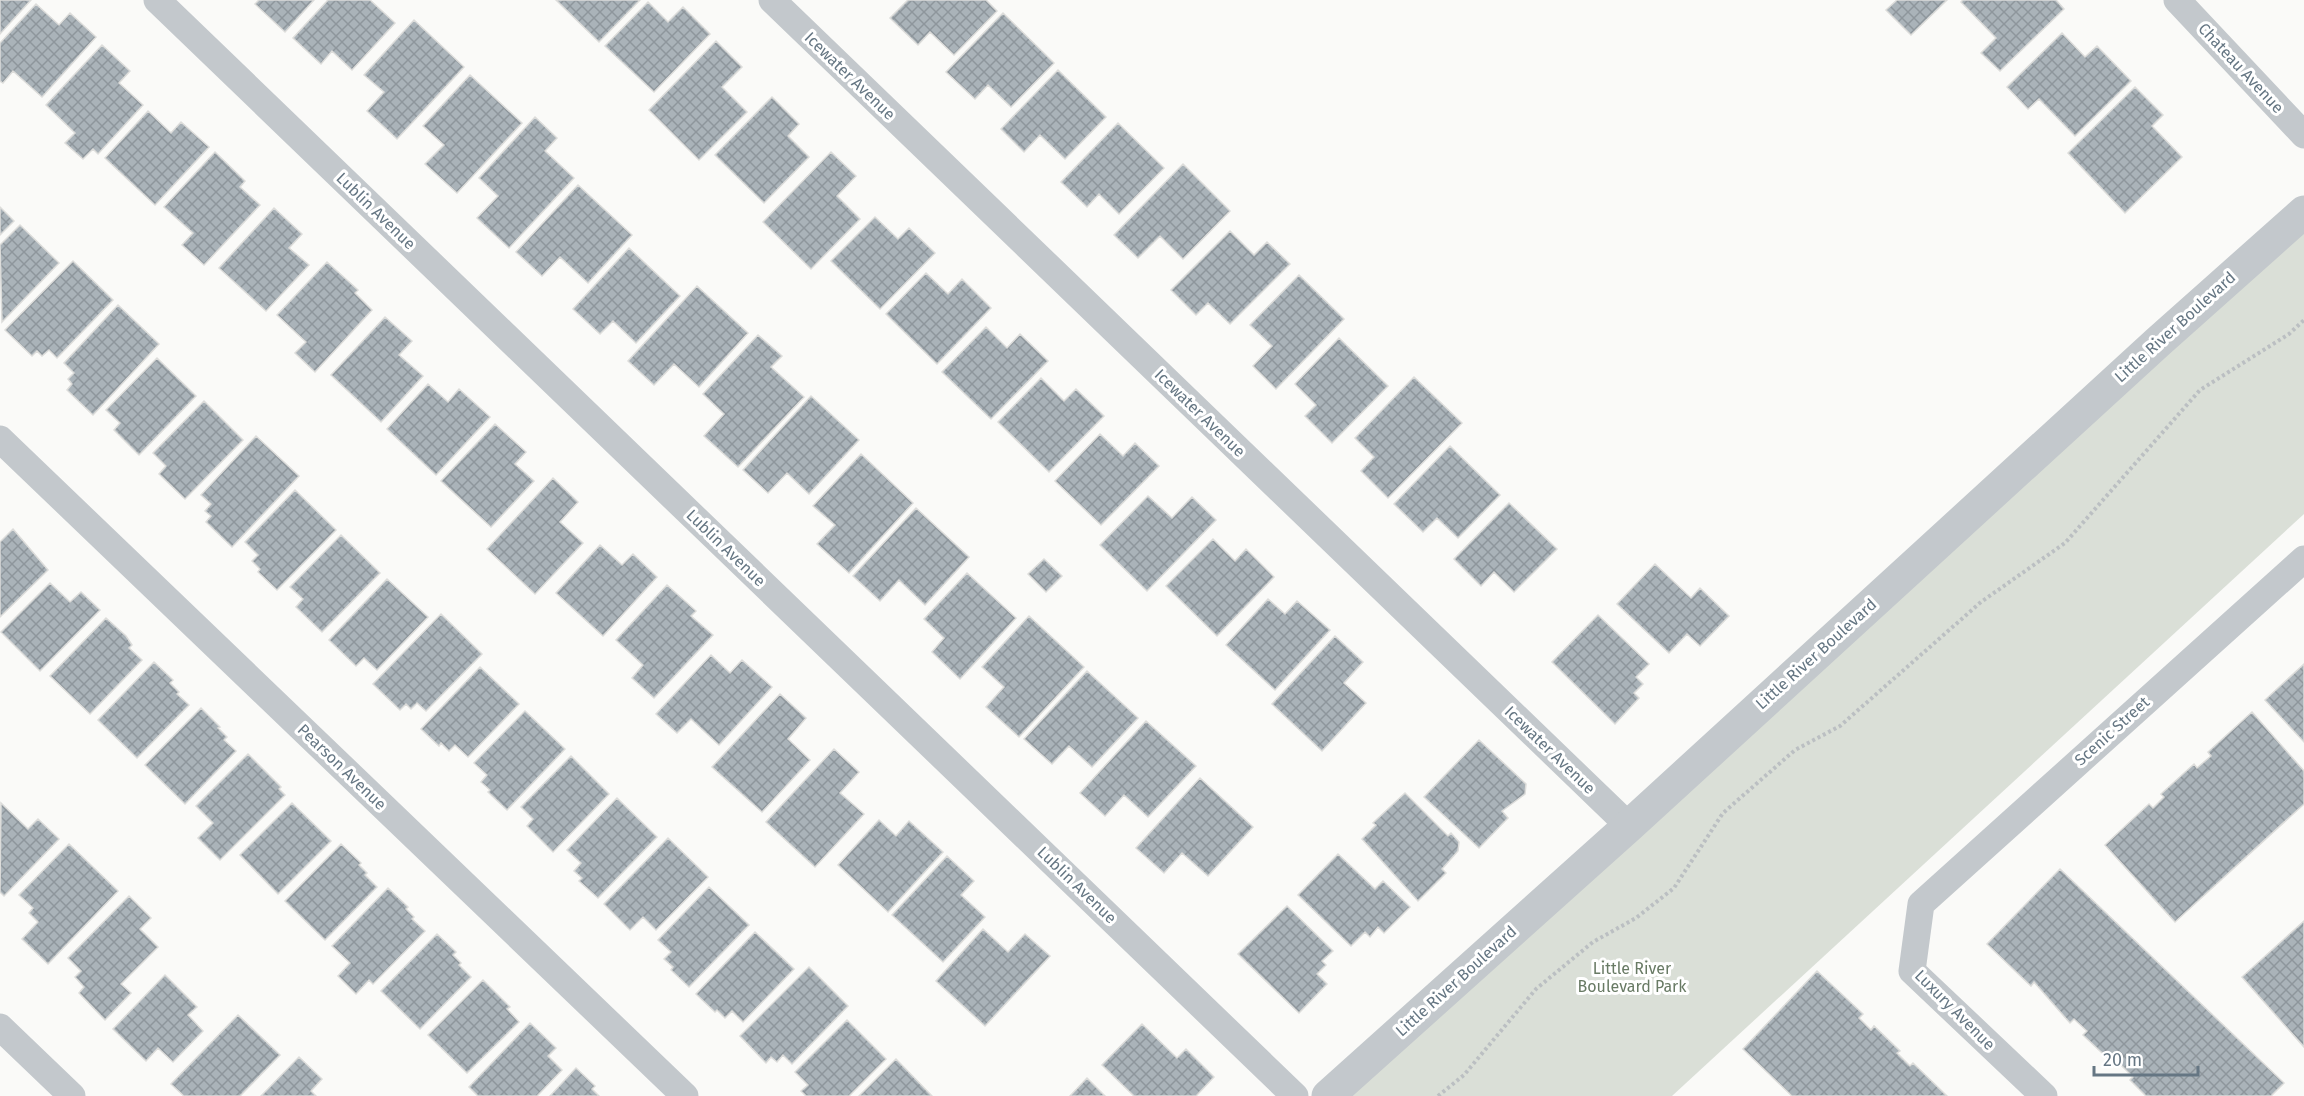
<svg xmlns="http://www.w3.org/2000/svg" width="2304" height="1096" font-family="'Fira Sans',sans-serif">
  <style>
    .park { fill: #dadfd7 }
    .building { fill: url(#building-cross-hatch); stroke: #dcdcda; stroke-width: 1.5 }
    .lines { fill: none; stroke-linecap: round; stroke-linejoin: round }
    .path { stroke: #bbbfc2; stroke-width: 4; stroke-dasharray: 3 3; stroke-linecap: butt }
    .minor { stroke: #c3c8cc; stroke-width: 27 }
    .tertiary { stroke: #c3c8cc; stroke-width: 33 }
    .labels { text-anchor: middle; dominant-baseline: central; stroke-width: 6; stroke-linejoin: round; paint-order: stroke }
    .street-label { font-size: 16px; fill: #657683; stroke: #fff }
    .park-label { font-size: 16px; fill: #687a64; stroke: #fff }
  </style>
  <defs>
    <pattern id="building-cross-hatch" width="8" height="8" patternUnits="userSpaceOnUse" patternTransform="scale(1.5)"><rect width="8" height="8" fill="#aab3b9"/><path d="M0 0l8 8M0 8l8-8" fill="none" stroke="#8e969c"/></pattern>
  </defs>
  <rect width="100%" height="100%" fill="#fafaf8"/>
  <!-- park -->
  <path class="park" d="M 2304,212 L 2304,514 L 1672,1096 L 1328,1096 Z"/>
  <!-- building -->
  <path class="building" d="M 0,0 L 31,0 L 0,34 Z
    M 259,0 L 314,0 L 285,32 L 255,4 Z
    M 328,0 L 370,0 L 395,23 L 352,70 L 332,51 L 321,64 L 293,38 Z
    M 556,0 L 640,0 L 599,42 Z
    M 908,0 L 986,0 L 997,11 L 954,55 L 930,32 L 918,45 L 890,18 Z
    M 1897,0 L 1947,0 L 1911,35 L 1886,10 Z
    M 1963,0 L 2056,0 L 2064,9 L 2000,71 L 1981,53 L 1996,38 L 1961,2 Z
    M 648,2 L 668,22 L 683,7 L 710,34 L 654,92 L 605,46 Z
    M 36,4 L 59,25 L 70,13 L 96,37 L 42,97 L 13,71 L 3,83 L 0,81 L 0,43 Z
    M 1003,13 L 1054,63 L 1011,107 L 988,85 L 975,99 L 946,72 Z
    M 414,20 L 464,67 L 397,139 L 367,111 L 384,92 L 364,75 Z
    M 2062,33 L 2085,57 L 2097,46 L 2131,81 L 2075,136 L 2039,99 L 2028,109 L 2007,87 Z
    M 716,41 L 742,67 L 722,87 L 747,112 L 699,160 L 649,110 Z
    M 102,45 L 130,71 L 119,83 L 143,105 L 98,154 L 93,149 L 83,159 L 65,143 L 75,133 L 46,105 Z
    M 1058,70 L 1106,117 L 1065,159 L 1040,135 L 1024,152 L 1001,129 Z
    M 470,75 L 522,123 L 457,193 L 425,164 L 444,145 L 423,126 Z
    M 2135,87 L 2163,115 L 2152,126 L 2182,157 L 2125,213 L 2068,153 Z
    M 772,97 L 799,124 L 788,136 L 809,157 L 764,203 L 715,155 Z
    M 148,111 L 171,133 L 181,122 L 209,147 L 155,205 L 105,158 Z
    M 535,117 L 557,138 L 545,151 L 574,178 L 509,248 L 477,218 L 498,196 L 479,178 Z
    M 1118,123 L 1164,168 L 1119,214 L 1099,194 L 1087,207 L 1061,182 Z
    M 215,152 L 245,181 L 240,187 L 260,205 L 204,265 L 182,245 L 193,233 L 164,207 Z
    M 831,152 L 856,176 L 837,196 L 860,219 L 811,269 L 763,222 Z
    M 1183,164 L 1230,211 L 1183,259 L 1160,236 L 1138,258 L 1114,235 Z
    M 578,185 L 632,235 L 588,283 L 560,257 L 542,276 L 516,252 Z
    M 0,207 L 14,221 L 0,235 Z
    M 274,208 L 302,234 L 289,248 L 309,265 L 266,311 L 219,268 Z
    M 875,217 L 898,239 L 909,228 L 935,253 L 880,309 L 831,261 Z
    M 20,225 L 59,263 L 2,322 L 0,245 Z
    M 1230,231 L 1254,255 L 1267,242 L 1290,264 L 1230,324 L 1208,303 L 1196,315 L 1171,290 Z
    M 629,248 L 680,296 L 636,343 L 613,321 L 600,334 L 573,309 Z
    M 73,261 L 113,300 L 57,358 L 49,350 L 42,356 L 37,351 L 32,356 L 5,330 Z
    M 327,262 L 358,290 L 355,293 L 372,310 L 315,372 L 295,353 L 306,342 L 277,315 Z
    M 926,273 L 948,294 L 962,279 L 991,308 L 937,364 L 886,314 Z
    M 1299,275 L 1344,319 L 1276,389 L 1253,366 L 1272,346 L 1250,325 Z
    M 697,286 L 748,333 L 699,387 L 674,364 L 654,385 L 628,361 Z
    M 118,305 L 159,344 L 93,415 L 67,390 L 72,384 L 68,379 L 74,373 L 64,363 Z
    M 385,317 L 412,341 L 399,355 L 423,376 L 381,422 L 331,375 Z
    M 986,327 L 1007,348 L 1020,334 L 1048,361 L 991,419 L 942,372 Z
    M 758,335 L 782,356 L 771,367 L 804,397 L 738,467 L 704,436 L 724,414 L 703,394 Z
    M 1339,338 L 1388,386 L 1332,443 L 1305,416 L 1316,405 L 1295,384 Z
    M 157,358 L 196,396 L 139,455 L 114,430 L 120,423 L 106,410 Z
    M 1414,377 L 1462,423 L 1388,498 L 1361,471 L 1374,457 L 1355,438 Z
    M 1041,378 L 1064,401 L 1076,389 L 1104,416 L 1049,472 L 998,422 Z
    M 428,384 L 448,402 L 459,389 L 490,417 L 436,475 L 387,429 Z
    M 811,396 L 859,440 L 809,494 L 787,473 L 768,493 L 743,470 Z
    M 204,401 L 243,440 L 185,499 L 159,474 L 166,466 L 153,453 Z
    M 495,424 L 526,452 L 515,464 L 534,481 L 491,527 L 441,481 Z
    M 1100,434 L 1123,456 L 1135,443 L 1159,466 L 1101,525 L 1055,481 Z
    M 256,436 L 299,476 L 232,547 L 206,522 L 211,516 L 205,511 L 211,504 L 201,495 Z
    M 1450,446 L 1500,495 L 1458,538 L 1437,518 L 1423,532 L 1394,504 Z
    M 861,454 L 913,503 L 849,573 L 817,544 L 835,525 L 813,506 Z
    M 553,478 L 578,502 L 560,522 L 583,543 L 535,594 L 487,549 Z
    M 295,490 L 336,530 L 277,590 L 258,572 L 260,569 L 252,561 L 258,555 L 245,542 Z
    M 1148,496 L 1172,518 L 1192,497 L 1216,520 L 1147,591 L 1100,545 Z
    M 1509,503 L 1557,549 L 1514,592 L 1494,572 L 1481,586 L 1454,559 Z
    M 916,508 L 969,557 L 925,605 L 899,580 L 880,601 L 853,576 Z
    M 13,529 L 48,570 L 0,617 L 0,542 Z
    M 341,535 L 380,573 L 322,632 L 296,607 L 303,599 L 290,587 Z
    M 1213,539 L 1235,561 L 1246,549 L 1274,577 L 1217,636 L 1166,586 Z
    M 600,545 L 622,565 L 633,554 L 657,577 L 603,636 L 556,593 Z
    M 1044,559 L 1062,576 L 1046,592 L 1028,574 Z
    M 1655,564 L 1691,598 L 1700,588 L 1729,616 L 1700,646 L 1687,634 L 1669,653 L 1617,604 Z
    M 967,573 L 1016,618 L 960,679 L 932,652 L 944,638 L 924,619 Z
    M 387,579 L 428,617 L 377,670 L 364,658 L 356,666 L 329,640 Z
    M 50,583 L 70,602 L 81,592 L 100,610 L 40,671 L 1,632 Z
    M 667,585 L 696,611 L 691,616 L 713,635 L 654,698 L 632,678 L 643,665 L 616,640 Z
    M 1268,599 L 1285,614 L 1297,601 L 1330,630 L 1275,690 L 1226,645 Z
    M 441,614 L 482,654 L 426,711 L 417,703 L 411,709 L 406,704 L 400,710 L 373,684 Z
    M 1598,615 L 1649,664 L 1636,677 L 1643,684 L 1634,693 L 1639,698 L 1615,724 L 1552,662 Z
    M 1029,616 L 1084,667 L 1019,737 L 986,707 L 1004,687 L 982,667 Z
    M 106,618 L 126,636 L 132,645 L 129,648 L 142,660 L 90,714 L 50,676 Z
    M 1335,636 L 1363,662 L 1344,683 L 1366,703 L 1322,751 L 1272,704 Z
    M 711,655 L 730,673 L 742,660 L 772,687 L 719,745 L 691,719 L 677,733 L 656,714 Z
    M 154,662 L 173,680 L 170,683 L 179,692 L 177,694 L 189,705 L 137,758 L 98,720 Z
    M 2304,664 L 2304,742 L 2265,700 Z
    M 480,667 L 519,704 L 468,757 L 455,745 L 449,751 L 441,743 L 439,746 L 421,729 Z
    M 1087,671 L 1138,718 L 1092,767 L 1069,746 L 1052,764 L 1024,739 Z
    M 780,694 L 806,718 L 788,739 L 810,760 L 762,812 L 712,767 Z
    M 201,708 L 220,727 L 218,728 L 227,737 L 224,740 L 236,751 L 185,804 L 145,765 Z
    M 525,711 L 565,749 L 507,810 L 488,792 L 490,790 L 481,782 L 487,775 L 474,763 Z
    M 2252,712 L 2304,771 L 2304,804 L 2175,922 L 2105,845 L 2149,804 L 2153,808 L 2164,797 L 2161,794 L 2194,764 L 2197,768 L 2211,756 L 2208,752 Z
    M 1146,721 L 1196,766 L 1148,817 L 1124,795 L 1105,816 L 1080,793 Z
    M 1479,740 L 1526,784 L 1525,794 L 1502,811 L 1508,818 L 1479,848 L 1424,797 Z
    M 834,749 L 859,772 L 840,793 L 864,814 L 815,867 L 766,822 Z
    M 248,754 L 281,787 L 279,789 L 285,795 L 220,860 L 198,838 L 213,823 L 196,806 Z
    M 571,756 L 609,794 L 553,852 L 527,826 L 533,819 L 521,807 Z
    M 1200,778 L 1253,827 L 1208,876 L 1182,853 L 1164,873 L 1136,848 Z
    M 1405,793 L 1448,836 L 1451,833 L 1459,842 L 1458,851 L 1442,869 L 1446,873 L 1418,901 L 1362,839 L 1376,825 L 1373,823 Z
    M 617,798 L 657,837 L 598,898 L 579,881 L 582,878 L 574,871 L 581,863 L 567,850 Z
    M 1,803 L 28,829 L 38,819 L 59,839 L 4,896 L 0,892 Z
    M 292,803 L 331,841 L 278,894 L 240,855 Z
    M 879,820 L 896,836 L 909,821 L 943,852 L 888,912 L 838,865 Z
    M 668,838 L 708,877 L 656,930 L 643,917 L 630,930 L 604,904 Z
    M 69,844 L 118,891 L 48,964 L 22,939 L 38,922 L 29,913 L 33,908 L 19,895 Z
    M 341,844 L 361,863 L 359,865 L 367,873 L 365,875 L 377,887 L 325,940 L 285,901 Z
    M 1338,854 L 1375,889 L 1383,881 L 1410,907 L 1384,933 L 1378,927 L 1370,937 L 1365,932 L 1351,946 L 1298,895 Z
    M 947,856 L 974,881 L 961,895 L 985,917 L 943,962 L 892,915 Z
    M 2060,869 L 2284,1083 L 2271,1096 L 2146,1096 L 2130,1080 L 2133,1077 L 2120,1064 L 2117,1067 L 2083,1035 L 2087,1031 L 2074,1019 L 2070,1023 L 2034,982 L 2031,986 L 1987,944 Z
    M 709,887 L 749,925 L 689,987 L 671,970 L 673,967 L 664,959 L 671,952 L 658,940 Z
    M 388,888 L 408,907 L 406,909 L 414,917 L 412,919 L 425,931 L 373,984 L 369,980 L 356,994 L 338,976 L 350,963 L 332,946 Z
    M 129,896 L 151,918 L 140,929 L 158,947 L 121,984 L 131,993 L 105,1020 L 79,993 L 84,987 L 75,977 L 81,971 L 68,958 Z
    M 1287,906 L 1333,951 L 1322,961 L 1326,965 L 1317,974 L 1327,984 L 1299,1013 L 1238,954 Z
    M 2304,921 L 2304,1047 L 2242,977 Z
    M 983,929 L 1008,952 L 1025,934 L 1050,956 L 985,1026 L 936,981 Z
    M 755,932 L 794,969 L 743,1022 L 732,1011 L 725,1018 L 717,1010 L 715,1012 L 696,994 Z
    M 437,934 L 456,952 L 453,955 L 461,963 L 459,965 L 471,977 L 420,1029 L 381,991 Z
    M 809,967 L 848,1006 L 792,1064 L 783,1055 L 777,1062 L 771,1057 L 766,1063 L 740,1036 Z
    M 1817,971 L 1863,1014 L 1859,1018 L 1871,1030 L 1874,1026 L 1900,1051 L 1897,1053 L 1910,1066 L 1913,1063 L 1947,1096 L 1792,1096 L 1743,1049 Z
    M 165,975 L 197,1007 L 188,1015 L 203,1031 L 173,1062 L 158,1048 L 146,1061 L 113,1029 Z
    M 483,980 L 510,1007 L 507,1009 L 519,1022 L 467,1073 L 428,1035 Z
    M 238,1015 L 280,1055 L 240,1096 L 184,1096 L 171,1084 Z
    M 847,1020 L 886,1059 L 849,1096 L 806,1096 L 801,1091 L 808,1085 L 795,1072 Z
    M 530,1023 L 556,1048 L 548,1056 L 562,1070 L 537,1096 L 478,1096 L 469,1087 Z
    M 1142,1024 L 1177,1058 L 1186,1049 L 1214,1077 L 1196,1096 L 1134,1096 L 1102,1065 Z
    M 299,1057 L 322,1079 L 311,1091 L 316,1096 L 261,1096 Z
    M 896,1059 L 932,1096 L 859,1096 Z
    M 576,1068 L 595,1086 L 592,1089 L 599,1096 L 550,1096 Z
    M 1087,1078 L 1105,1096 L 1070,1096 Z"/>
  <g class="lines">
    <!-- path -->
    <path class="path" d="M 1438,1096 L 1464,1075 L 1536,989 L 1593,942 L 1636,918 L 1674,888 L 1723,813 L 1795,750 L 1840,726 L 1981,602 L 2065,543 L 2200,390 L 2289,334 L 2304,320"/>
    <!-- minor -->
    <path class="minor" d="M 157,0 L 1295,1096
      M 772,0 L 1629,826
      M 2177,0 L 2304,135
      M 0,439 L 685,1096
      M 0,1027 L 72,1096
      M 2044,1096 L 1912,971 L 1921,904 L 2304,559"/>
    <!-- tertiary -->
    <path class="tertiary" d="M 1328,1096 L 1629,826 L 2158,342 L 2304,212"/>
  </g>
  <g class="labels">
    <!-- street labels -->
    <g class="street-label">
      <text transform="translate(2241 68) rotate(47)">Chateau Avenue</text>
      <text transform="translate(850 76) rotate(44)">Icewater Avenue</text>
      <text transform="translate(376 211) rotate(44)">Lublin Avenue</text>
      <text transform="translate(2175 327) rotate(-42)">Little River Boulevard</text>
      <text transform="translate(1200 413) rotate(44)">Icewater Avenue</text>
      <text transform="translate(726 548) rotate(44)">Lublin Avenue</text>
      <text transform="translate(1816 654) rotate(-42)">Little River Boulevard</text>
      <text transform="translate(2112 731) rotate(-42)">Scenic Street</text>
      <text transform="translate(1550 750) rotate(44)">Icewater Avenue</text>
      <text transform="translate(342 767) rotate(44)">Pearson Avenue</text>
      <text transform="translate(1077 885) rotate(44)">Lublin Avenue</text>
      <text transform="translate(1456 981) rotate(-42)">Little River Boulevard</text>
      <text transform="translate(1955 1010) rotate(45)">Luxury Avenue</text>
    </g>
    <!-- park labels -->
    <g class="park-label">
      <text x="1632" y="968">Little River<tspan x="1632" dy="18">Boulevard Park</tspan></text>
    </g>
  </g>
  <!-- scale -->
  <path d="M2094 1066v9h104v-9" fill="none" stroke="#657683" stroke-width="3"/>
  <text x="2103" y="1066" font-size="18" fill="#657683" stroke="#ffffff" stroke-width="4.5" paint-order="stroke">20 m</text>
</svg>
